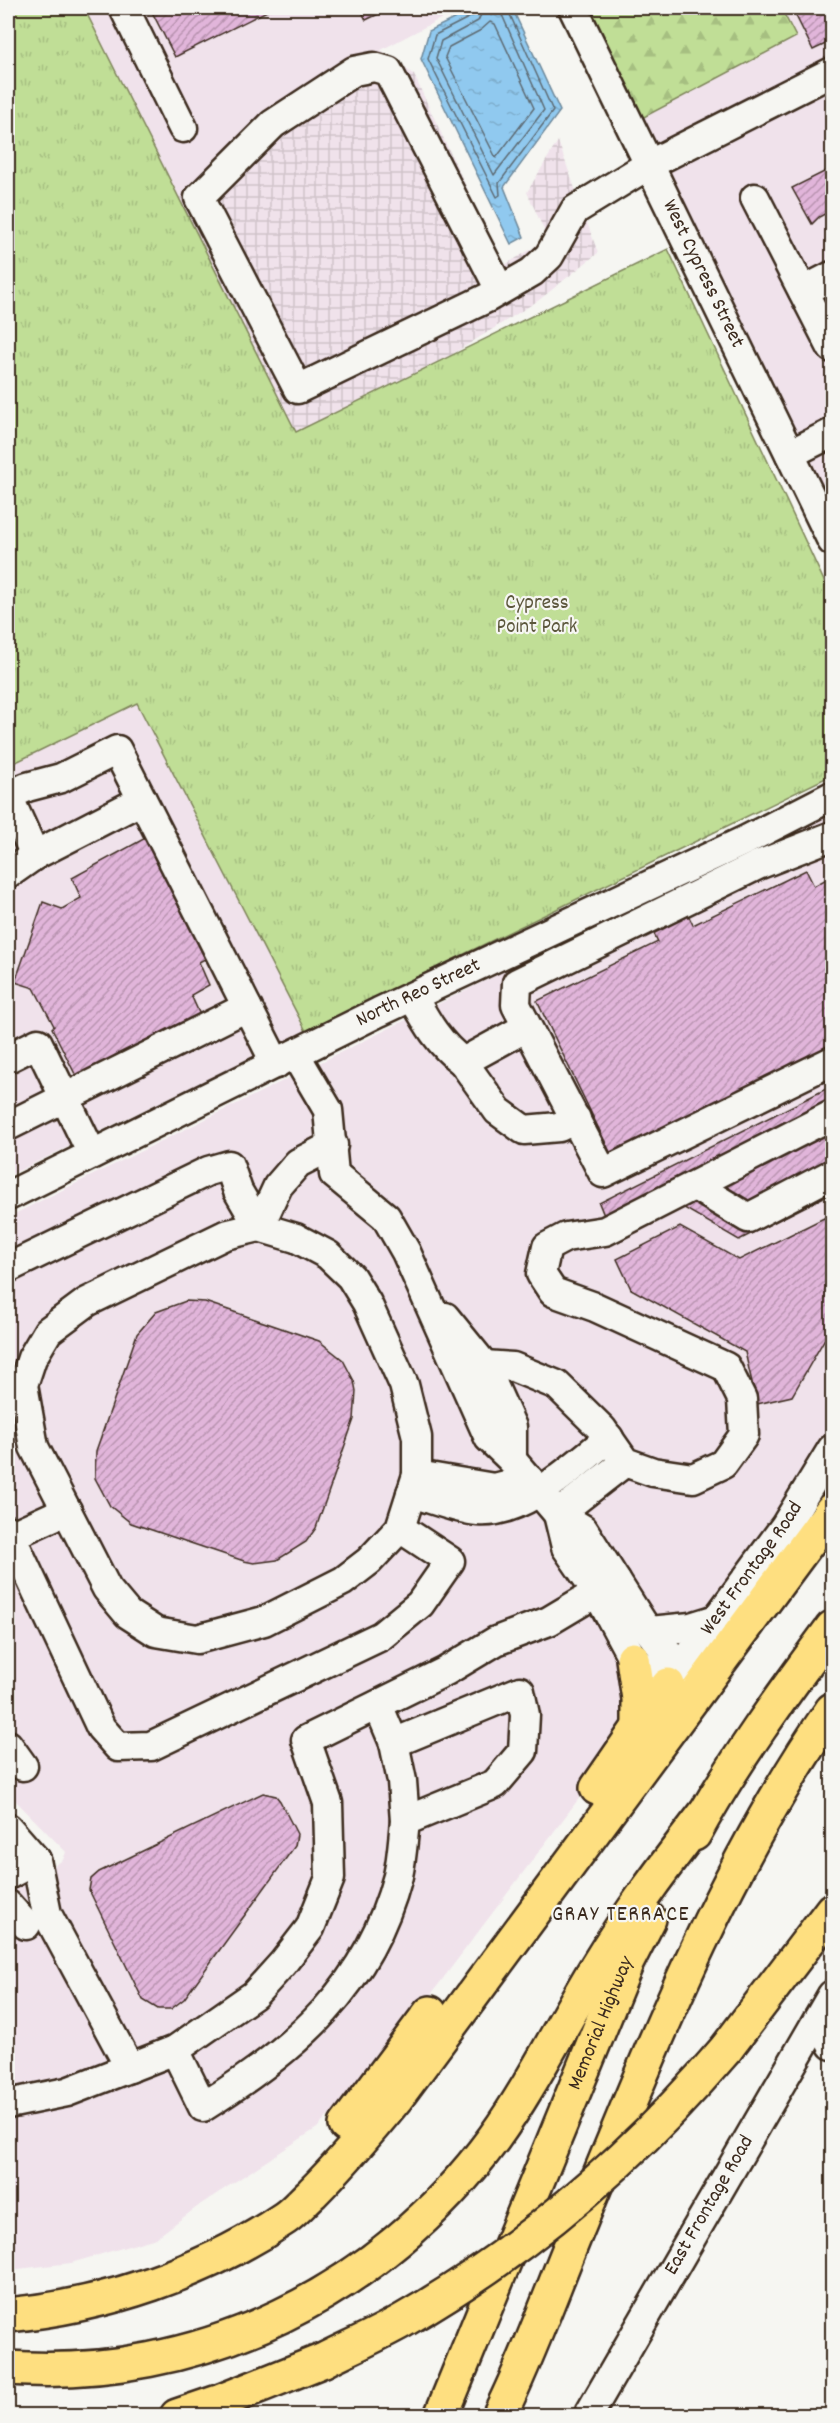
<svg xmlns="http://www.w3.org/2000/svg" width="840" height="2423" font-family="Dekko,sans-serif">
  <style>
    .built { fill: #f0e2eb }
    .industrial { fill: url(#industrial-grid) }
    .forest { fill: url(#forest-firs); stroke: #7e845a; stroke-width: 1.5 }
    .park { fill: url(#park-tufts); stroke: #7e845a; stroke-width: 1.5 }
    .water { fill: url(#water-ripples); stroke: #6e899b; stroke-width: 1.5 }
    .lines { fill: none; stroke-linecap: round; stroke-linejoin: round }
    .shore { stroke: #5d6a72; stroke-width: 1.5 }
    .building { fill: url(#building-hatch); stroke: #3b2a1e; stroke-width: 1.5 }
    .minor-casing { stroke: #3b2a1e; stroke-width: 33 }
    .highway-casing { stroke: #3b2a1e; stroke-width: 38 }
    .minor { stroke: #f6f6f2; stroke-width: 28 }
    .highway { stroke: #fedf80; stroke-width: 33 }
    .highway-bridge-casing { stroke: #3b2a1e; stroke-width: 38; stroke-linecap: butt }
    .highway-bridge { stroke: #fedf80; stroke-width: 33 }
    .labels { text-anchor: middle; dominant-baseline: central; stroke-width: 4.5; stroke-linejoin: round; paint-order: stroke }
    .street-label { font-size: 21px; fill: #3b2a1e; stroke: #f6f6f2 }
    .park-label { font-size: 21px; fill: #5c573c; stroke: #f6f6f2 }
    .neighbourhood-label { font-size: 22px; letter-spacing: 1.5px; fill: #3b2a1e; stroke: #f6f6f2 }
  </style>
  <defs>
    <pattern id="industrial-grid" width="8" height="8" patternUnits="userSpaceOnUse" patternTransform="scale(1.5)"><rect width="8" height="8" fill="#f0e2eb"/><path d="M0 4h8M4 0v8" fill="none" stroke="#cfc2c9"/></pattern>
    <pattern id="forest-firs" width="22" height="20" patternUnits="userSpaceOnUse" patternTransform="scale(1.5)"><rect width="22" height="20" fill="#c0de96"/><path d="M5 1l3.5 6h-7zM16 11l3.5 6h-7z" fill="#a6bf81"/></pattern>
    <pattern id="park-tufts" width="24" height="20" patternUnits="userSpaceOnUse" patternTransform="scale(1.5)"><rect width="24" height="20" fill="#c0de96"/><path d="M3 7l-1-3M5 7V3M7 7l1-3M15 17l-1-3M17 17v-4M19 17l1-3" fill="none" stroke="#a6bf81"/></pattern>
    <pattern id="water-ripples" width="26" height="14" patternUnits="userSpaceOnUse" patternTransform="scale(1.5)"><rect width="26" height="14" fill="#90c9ef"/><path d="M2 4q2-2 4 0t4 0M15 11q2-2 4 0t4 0" fill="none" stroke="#7dadcc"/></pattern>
    <pattern id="building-hatch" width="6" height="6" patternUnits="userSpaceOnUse" patternTransform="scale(1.5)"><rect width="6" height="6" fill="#e1b5da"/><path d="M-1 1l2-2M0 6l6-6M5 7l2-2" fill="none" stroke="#b893b0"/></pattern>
  </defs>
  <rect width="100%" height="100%" fill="#f6f6f2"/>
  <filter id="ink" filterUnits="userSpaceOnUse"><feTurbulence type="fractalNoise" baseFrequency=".0167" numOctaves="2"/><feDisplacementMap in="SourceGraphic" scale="12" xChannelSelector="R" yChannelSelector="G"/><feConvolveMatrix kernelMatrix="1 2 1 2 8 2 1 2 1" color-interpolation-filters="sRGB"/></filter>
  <g filter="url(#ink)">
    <!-- built -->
    <path class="built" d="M 84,8 L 461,8 L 381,50 L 305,85 L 178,196 Z
      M 781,8 L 832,8 L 832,512 L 642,118 L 796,37 Z
      M 137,703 L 306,1031 L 8,1176 L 8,766 Z
      M 832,809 L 832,1432 L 710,1602 L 617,1748 L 386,2054 L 317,2128 L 201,2204 L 156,2238 L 71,2263 L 8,2270 L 8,1859 L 29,1882 L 63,1860 L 66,1852 L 8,1793 L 8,1693 L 21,1720 L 8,1690 L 8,1217 Z"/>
    <!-- industrial -->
    <path class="industrial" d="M 381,50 L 414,75 L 503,266 L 548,239 L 527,192 L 558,141 L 598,253 L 539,300 L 451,355 L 296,432 L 178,196 L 305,85 Z"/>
    <!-- forest -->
    <path class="forest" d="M 590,8 L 781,8 L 796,37 L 642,118 Z"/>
    <!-- park -->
    <path class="park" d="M 8,8 L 84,8 L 296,432 L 668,249 L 832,598 L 832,775 L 306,1031 L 137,703 L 8,766 Z"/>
    <!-- water -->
    <path class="water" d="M 476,8 L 513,10 L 560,111 L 504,187 L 524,237 L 511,244 L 421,59 L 429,31 Z"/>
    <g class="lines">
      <!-- shore -->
      <path class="shore" d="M 477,8 L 474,15 L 435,35 L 428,59 L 497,197 L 500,195 L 499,183 L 553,111 L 507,8
        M 484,8 L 478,21 L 441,41 L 436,58 L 494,175 L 544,110 L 499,8
        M 490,22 L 495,24 L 534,108 L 496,158 L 445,57 L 449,47 L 481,30 Z"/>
    </g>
    <!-- building -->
    <path class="building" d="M 150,8 L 273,8 L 175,57 Z
      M 360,8 L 391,8 L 366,20 Z
      M 792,8 L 832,8 L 832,41 L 813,50 Z
      M 832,168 L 832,210 L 819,217 L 812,224 L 792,188 Z
      M 149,836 L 205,959 L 199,962 L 209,985 L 191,995 L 200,1015 L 155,1037 L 155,1040 L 77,1078 L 52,1028 L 54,1026 L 34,988 L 15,982 L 43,902 L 62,909 L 81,898 L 72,878 Z
      M 806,870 L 814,886 L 832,876 L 832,1049 L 612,1156 L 537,1001 L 658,942 L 648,921 L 683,904 L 693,925 Z
      M 832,1086 L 832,1193 L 739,1240 L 681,1206 L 570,1245 L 561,1224 L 605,1218 L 599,1203 Z
      M 832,1214 L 832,1326 L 792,1396 L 757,1404 L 745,1352 L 631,1289 L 617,1259 L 680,1227 L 739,1260 Z
      M 186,1301 L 205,1302 L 319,1341 L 343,1360 L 354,1381 L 356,1391 L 354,1419 L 316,1528 L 306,1542 L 277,1560 L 254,1563 L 244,1561 L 131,1523 L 110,1506 L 95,1478 L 96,1451 L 137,1334 L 156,1312 Z
      M 263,1793 L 276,1796 L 280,1801 L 297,1834 L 295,1846 L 184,1999 L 171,2009 L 158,2009 L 143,2000 L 89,1890 L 91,1879 L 99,1872 Z"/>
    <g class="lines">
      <defs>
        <g id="minor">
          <path d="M 124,8 L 183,128"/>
          <path id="s1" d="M 573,8 L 832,541"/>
          <path d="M 755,198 L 832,348"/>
          <path d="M 500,290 L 388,71 L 374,67 L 354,71 L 273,124 L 199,198 L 298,389 L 487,298 L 532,272 L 549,256 L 575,210 L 650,164 L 832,72"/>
          <path d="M 803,291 L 832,276"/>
          <path d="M 790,454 L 832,433"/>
          <path d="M 832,836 L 758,865 L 517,983 L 516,1005 L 603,1173 L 832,1061"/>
          <path d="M 35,855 L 8,796 L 27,787 L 61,778 L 117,750 L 276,1064"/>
          <path d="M 8,874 L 35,855 L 142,800"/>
          <path d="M 413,997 C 427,1023 439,1044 463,1062 L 525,1028"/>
          <path d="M 295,1054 L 328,1110 L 334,1174 L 386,1217 L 406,1252 L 489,1438 L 512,1460 L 558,1514 L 583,1529 L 642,1622 L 661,1646 L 682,1666"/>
          <path d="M 8,1058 L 38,1043 L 92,1154"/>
          <path d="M 463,1062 L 498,1111 L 524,1130 L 559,1127 L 576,1119"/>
          <path d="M 8,1126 L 247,1007"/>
          <path d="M 695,1186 L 748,1218 L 832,1174"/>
          <path id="s2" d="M 8,1196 L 379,1012 L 746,840 L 832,796"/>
          <path d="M 259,1227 L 278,1186 L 298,1163 L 333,1145"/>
          <path d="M 8,1268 L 208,1171 L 229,1165 L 238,1191 L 259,1227 L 296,1238 L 328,1255 L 351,1277 L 367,1303 L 404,1385 L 417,1437 L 417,1475 L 400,1528 L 369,1561 L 343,1581 L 264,1621 L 197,1639 L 156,1632 L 128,1614 L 107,1589 L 34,1447 L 23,1385 L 32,1358 L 48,1331 L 87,1302 L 225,1235 L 259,1227"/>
          <path d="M 445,1317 L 484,1365 L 512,1427 L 512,1460"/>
          <path d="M 484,1365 L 513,1367 L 557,1385 L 602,1429 L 625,1462 L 653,1472 L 693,1478 L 723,1464 L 744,1435 L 742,1399 L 726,1367 L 595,1307 L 553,1292 L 541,1274 L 547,1247 L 566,1237 L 605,1231 L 832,1115"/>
          <path d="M 417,1475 L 494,1488 L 529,1479"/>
          <path d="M 411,1493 C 433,1499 456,1509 478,1511 C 524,1515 574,1465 609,1438"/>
          <path id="s3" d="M 558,1514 L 566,1547 L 597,1592 L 633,1659 L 668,1685 L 785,1526 L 832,1449"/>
          <path d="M 558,1514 L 625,1462"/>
          <path d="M 8,1530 L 101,1728 L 118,1747 L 151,1746 L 381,1636 L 420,1604 L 450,1561 L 400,1528"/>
          <path d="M 10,1536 L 67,1510"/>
          <path d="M 650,1631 L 691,1627 L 717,1619"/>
          <path d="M 394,1743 L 402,1781 L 405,1821"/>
          <path d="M 8,1745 L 23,1766"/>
          <path d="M 8,1828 L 36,1860"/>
          <path d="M 36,1860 L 47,1914 L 130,2068"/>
          <path d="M 8,1875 L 36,1860"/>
          <path d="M 8,1905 L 26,1925"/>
          <path d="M 819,2018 L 832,2045"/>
          <path d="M 175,2050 L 203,2107 C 296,2049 369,1986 398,1876 C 402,1858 403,1839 405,1821 L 495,1784 L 523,1751 L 525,1715 L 520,1691 L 394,1743 L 378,1705"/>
          <path d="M 8,2104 L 67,2092 L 175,2050 L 254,1995 L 283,1963 L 310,1928 L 330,1878 L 328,1803 L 306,1740 L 446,1671 L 496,1641 L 549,1621 L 616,1581"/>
          <path id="s4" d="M 588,2416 L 832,1995"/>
        </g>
        <g id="highway">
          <path d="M 633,1659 L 639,1699 L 639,1729"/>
          <path d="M 597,1788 L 668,1685"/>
          <path d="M 694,1834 C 734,1761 783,1694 832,1628"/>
          <path d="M 726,2049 L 832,1910"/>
          <path d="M 346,2125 L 430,2013"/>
          <path d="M 8,2315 C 104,2306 204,2273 285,2218 C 295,2211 303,2201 312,2193 C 343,2162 370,2130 397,2097 L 832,1510"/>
          <path d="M 8,2368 C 200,2382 381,2292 494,2138 C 533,2084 562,2023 597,1966 C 629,1913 666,1864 704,1815"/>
          <path d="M 177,2416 L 221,2401 L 324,2360"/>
          <path id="s5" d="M 441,2416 L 627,1962 L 649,1919"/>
          <path d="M 499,2416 C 530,2354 553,2287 580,2223 C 653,2045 722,1869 832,1710"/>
        </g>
      </defs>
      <!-- minor casing -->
      <use href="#minor" class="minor-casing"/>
      <!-- highway casing -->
      <use href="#highway" class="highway-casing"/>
      <!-- minor -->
      <use href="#minor" class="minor"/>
      <!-- highway -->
      <use href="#highway" class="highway"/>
      <defs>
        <path id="highway-bridge" d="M 324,2360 C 350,2347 377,2335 402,2321 C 526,2250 634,2157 726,2049"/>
      </defs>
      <!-- highway-bridge casing -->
      <use href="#highway-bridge" class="highway-bridge-casing"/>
      <!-- highway-bridge -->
      <use href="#highway-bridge" class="highway-bridge"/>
    </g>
  </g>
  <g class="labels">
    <!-- street labels -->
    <g class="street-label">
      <text stroke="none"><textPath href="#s1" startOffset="296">West Cypress Street</textPath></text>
      <text stroke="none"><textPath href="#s2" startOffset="458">North Reo Street</textPath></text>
      <text stroke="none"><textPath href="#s3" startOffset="352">West Frontage Road</textPath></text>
      <text stroke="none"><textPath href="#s5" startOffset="424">Memorial Highway</textPath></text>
      <text stroke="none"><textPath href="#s4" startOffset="243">East Frontage Road</textPath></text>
    </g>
    <!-- park labels -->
    <g class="park-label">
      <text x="537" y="604">Cypress<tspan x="537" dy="24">Point Park</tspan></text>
    </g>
    <!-- neighbourhood labels -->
    <g class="neighbourhood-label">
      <text x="621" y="1915">GRAY TERRACE</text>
    </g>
  </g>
  <!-- margin -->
  <rect width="840" height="2423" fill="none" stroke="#f6f6f2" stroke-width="30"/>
  <rect x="15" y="15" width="810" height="2393" fill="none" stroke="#3b2a1e" stroke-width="2" filter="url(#ink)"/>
</svg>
